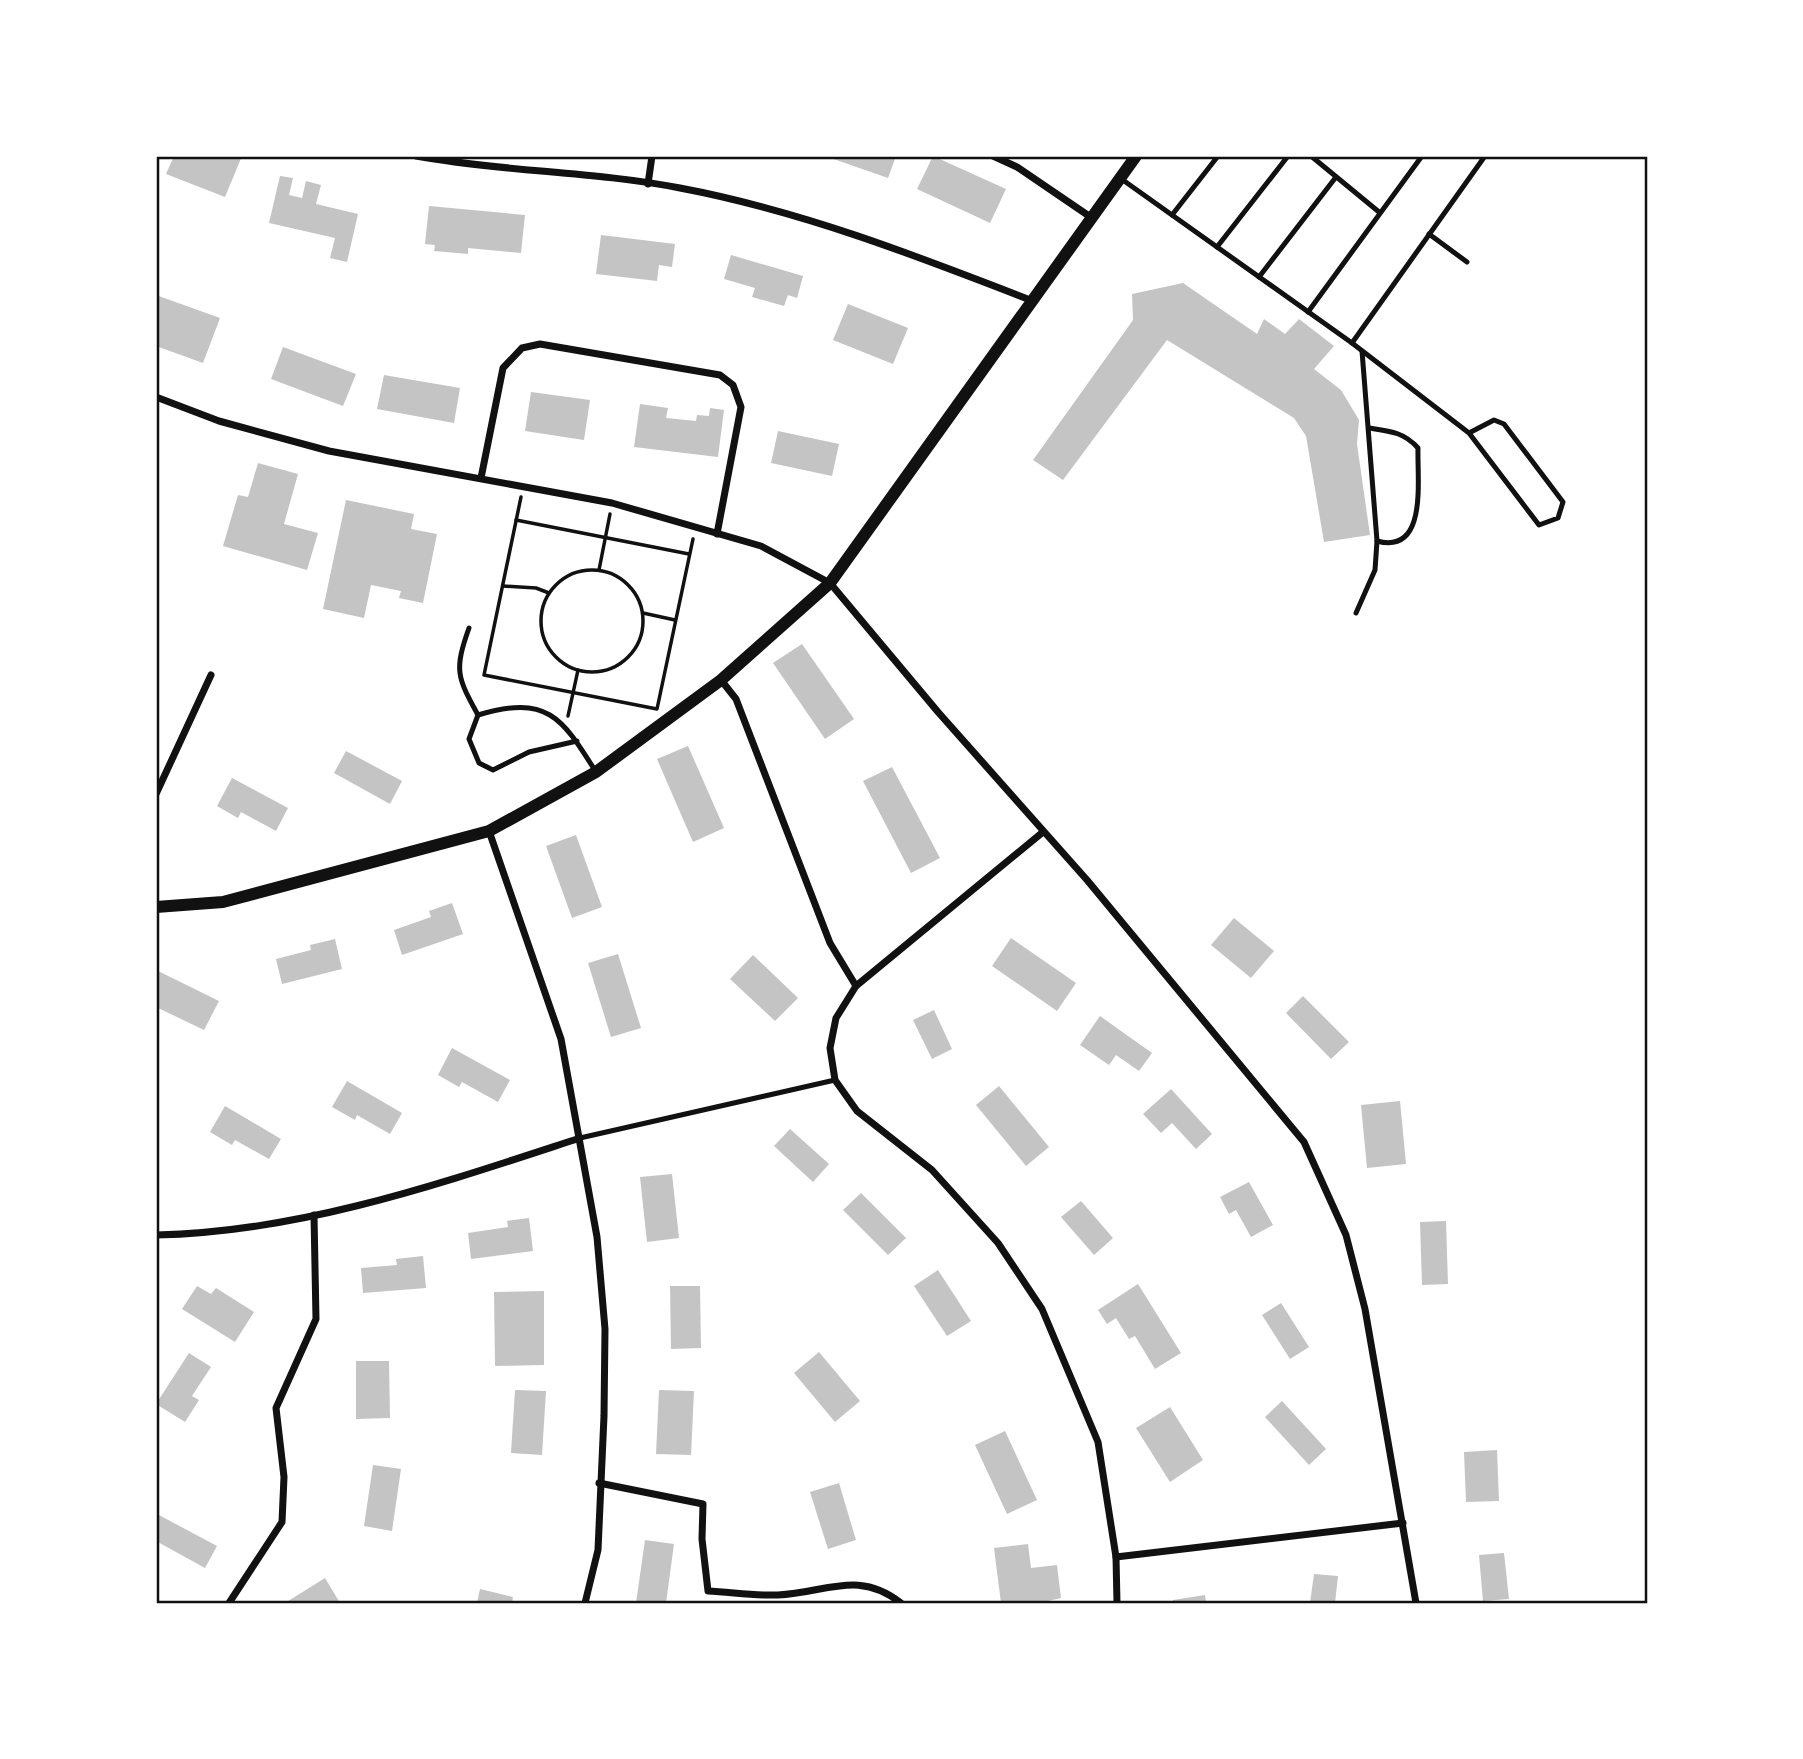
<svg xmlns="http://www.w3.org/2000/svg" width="1803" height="1759" viewBox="0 0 1803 1759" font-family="Lora,serif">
<rect width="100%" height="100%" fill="#fff"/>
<g fill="#c4c4c4">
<polygon points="174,156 242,156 225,197 166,174"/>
<polygon points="825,156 896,156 888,178"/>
<polygon points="933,156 1006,189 990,223 917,189"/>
<polygon points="280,176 293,178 289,195 302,198 306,181 321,185 316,204 358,214 347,262 330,258 335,238 269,223"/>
<polygon points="429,206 525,215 521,253 468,248 468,254 434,251 435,245 425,244"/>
<polygon points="601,235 675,244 672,267 659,265 657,281 596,274"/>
<polygon points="731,255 803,276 797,298 788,295 784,306 752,297 755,288 724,279"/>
<polygon points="1183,283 1257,334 1264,319 1285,334 1299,319 1334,346 1314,369 1341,390 1359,420 1357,444 1370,535 1324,542 1306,436 1294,418 1167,340 1063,480 1033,460 1133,320 1132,294"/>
<polygon points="156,295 220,318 203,363 156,346"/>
<polygon points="848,304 908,328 893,364 833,340"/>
<polygon points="283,347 356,374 343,406 271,379"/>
<polygon points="384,375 460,388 454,423 377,409"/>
<polygon points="531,392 590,400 584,440 525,431"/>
<polygon points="640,404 668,408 666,418 696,421 697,415 709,416 710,408 724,410 718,457 634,447"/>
<polygon points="778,431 839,444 832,476 771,463"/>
<polygon points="258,463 298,474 284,524 318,533 307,570 223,546 238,495 248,497"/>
<polygon points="346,500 414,514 411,529 437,534 423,603 399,598 401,591 371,585 364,618 323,609"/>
<polygon points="802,644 854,719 825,739 773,663"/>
<polygon points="688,746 724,828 693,842 657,759"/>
<polygon points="346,751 402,781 390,804 334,773"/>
<polygon points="892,767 940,858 911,873 863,781"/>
<polygon points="232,778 288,808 276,831 241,812 238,818 217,806"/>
<polygon points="576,835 602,907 572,918 546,846"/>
<polygon points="452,903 463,934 402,955 394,930 431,917 429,911"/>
<polygon points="1234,918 1274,951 1251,978 1211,945"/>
<polygon points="1011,938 1076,983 1057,1011 992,966"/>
<polygon points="335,939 342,969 282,984 276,959 311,950 310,945"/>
<polygon points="618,954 641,1028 611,1037 588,963"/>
<polygon points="753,955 798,998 775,1021 730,979"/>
<polygon points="156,970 219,1001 204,1030 156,1007"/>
<polygon points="1303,996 1349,1042 1331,1059 1286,1013"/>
<polygon points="934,1010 952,1049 932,1059 913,1020"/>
<polygon points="1100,1016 1152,1053 1139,1071 1116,1055 1109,1065 1080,1045"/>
<polygon points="452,1048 510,1080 498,1102 462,1082 459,1087 438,1075"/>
<polygon points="347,1081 402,1113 390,1134 357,1115 355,1120 332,1107"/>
<polygon points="999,1086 1049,1147 1026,1166 976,1105"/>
<polygon points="1171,1089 1212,1134 1196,1149 1172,1123 1161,1133 1143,1114"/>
<polygon points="1400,1101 1406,1164 1367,1168 1361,1105"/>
<polygon points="225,1106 281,1139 269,1159 235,1140 232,1145 210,1132"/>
<polygon points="790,1129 829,1164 813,1182 774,1146"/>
<polygon points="672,1174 679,1238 647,1242 640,1177"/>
<polygon points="1249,1182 1273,1225 1251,1237 1236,1210 1229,1214 1220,1197"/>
<polygon points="861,1193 906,1238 888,1255 843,1210"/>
<polygon points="1081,1201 1113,1238 1094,1255 1061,1217"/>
<polygon points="529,1218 533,1251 471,1259 468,1233 508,1227 507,1221"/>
<polygon points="1446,1221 1448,1284 1422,1285 1420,1222"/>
<polygon points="423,1256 426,1288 363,1293 361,1268 397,1265 396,1259"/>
<polygon points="938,1270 971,1321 947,1336 914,1286"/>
<polygon points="1138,1284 1181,1353 1155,1369 1135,1336 1129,1339 1116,1318 1107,1324 1098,1310"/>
<polygon points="197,1286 211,1294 216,1288 254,1312 235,1342 182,1309"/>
<polygon points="670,1286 700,1286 701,1348 671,1349"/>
<polygon points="544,1291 544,1365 495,1366 494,1292"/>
<polygon points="1281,1303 1309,1347 1290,1359 1262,1315"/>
<polygon points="819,1352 860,1401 835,1422 794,1373"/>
<polygon points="189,1353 211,1367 192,1396 199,1400 185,1422 156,1404"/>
<polygon points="356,1361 389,1361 390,1418 356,1419"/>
<polygon points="515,1390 546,1391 542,1455 511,1453"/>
<polygon points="659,1390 694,1391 691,1455 656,1454"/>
<polygon points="1282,1401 1326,1449 1309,1465 1265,1417"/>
<polygon points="1170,1407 1203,1460 1170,1482 1136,1428"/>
<polygon points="1005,1431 1037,1500 1007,1514 975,1445"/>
<polygon points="1497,1450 1499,1501 1466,1502 1464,1452"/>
<polygon points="373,1465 401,1469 392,1531 364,1526"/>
<polygon points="839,1483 856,1540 828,1549 810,1492"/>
<polygon points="157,1514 217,1546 205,1568 156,1541"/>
<polygon points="645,1540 674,1544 666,1603 636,1603"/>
<polygon points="1028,1544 1031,1568 1057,1565 1061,1598 1039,1603 1001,1603 994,1548"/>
<polygon points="1504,1553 1509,1599 1483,1601 1479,1555"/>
<polygon points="1314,1574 1338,1576 1335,1603 1310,1603"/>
<polygon points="325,1578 340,1603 285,1603"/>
<polygon points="480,1589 513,1597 512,1603 477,1603"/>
<polygon points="1205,1595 1206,1603 1173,1603 1173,1600"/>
</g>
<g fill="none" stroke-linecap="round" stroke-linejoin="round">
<g stroke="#111" stroke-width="3.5">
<polyline points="521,497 484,675 657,709 693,539"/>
<polyline points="516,520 689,554"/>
<circle cx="592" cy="621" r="51"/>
<polyline points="599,570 610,514"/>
<polyline points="503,586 536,588 549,593"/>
<polyline points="643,613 675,620"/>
<polyline points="568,716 578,670"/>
</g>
<g stroke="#111" stroke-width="5">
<polyline points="1311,156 1379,212"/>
<polyline points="1120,178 1352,343 1469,433 1539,525 1558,518 1563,502 1504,424 1494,420 1469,433"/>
<polyline points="1172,215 1218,156"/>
<polyline points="1429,234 1467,262"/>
<polyline points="1217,247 1288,156"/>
<polyline points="1259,277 1336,177"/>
<polyline points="1308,312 1422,156"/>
<polyline points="1352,343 1485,156"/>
<path d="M1369,428C1389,431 1404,432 1418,448C1417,480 1428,555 1377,541"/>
<polyline points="1356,613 1375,570 1377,541 1362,351"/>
<path d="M469,628C454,670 457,677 478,715"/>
<path d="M577,741L529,752L493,770L479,763L469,739L478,715C548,694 562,718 596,772"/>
<polyline points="580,1138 835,1080"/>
</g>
<g stroke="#111" stroke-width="7">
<path d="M416,156C503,172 593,171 680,188C802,211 917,256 1033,301"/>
<polyline points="993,156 1017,167 1092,218"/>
<polyline points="648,184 652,156"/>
<polyline points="156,397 219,421 329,451 612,503 761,546 830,583 938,712 1087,880 1304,1142 1346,1235 1365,1309 1416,1603"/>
<polyline points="481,478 503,368 522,348 540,344 720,375 733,385 741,407 717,534"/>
<polyline points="721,680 736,699 830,943 856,986"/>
<polyline points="156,794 211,675"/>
<polyline points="489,831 561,1039 597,1237 605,1329 604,1416 598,1550 585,1603"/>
<polyline points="1043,832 856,986 836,1018 830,1048 835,1080 857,1111 932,1170 998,1243 1042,1309 1098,1442 1116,1557 1117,1603"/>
<path d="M156,1235C302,1232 442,1183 580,1138"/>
<path d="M599,1483L703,1504L702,1539L708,1591C731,1592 755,1596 778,1595C826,1593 858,1569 901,1603"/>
<polyline points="1116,1557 1403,1523"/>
<polyline points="229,1603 282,1522 284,1477 276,1408 316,1319 314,1215"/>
</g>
<polyline stroke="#111" stroke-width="12" points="156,907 223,902 489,831 596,772 721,680 830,583 1136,156"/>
</g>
<rect width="1803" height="1759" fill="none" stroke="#ffffff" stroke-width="315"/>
<rect x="158" y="158" width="1488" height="1444" fill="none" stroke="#111" stroke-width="2.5"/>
</svg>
